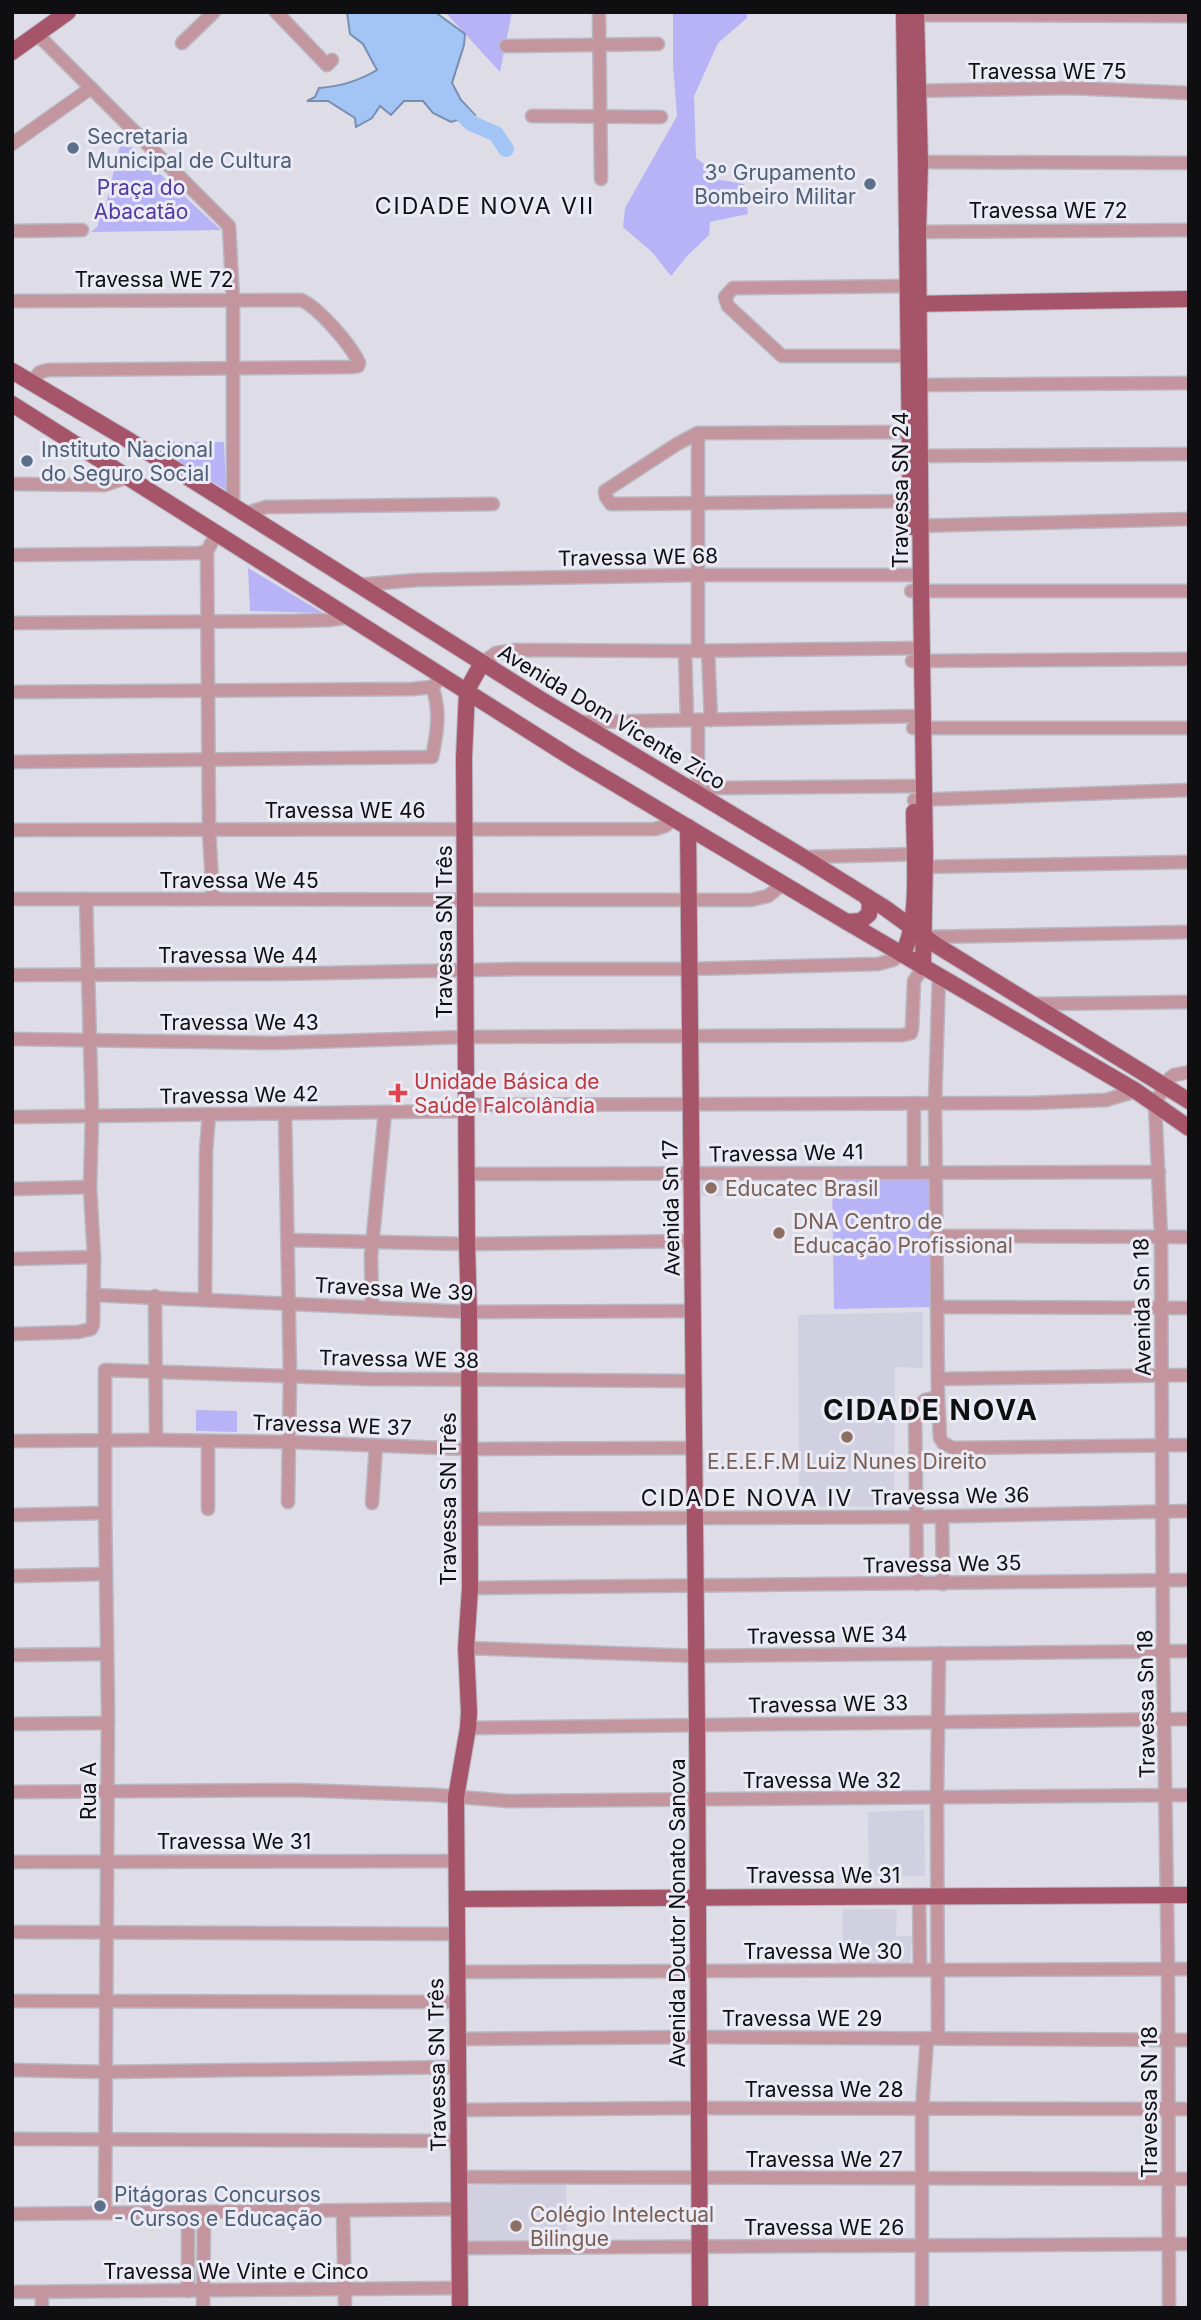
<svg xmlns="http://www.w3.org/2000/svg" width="1201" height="2320" viewBox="0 0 1201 2320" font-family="Inter,sans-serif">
<rect width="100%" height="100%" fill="#dedde7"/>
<g fill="#d1d0e1">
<polygon points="701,1180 722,1181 722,1196 701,1196"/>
<polygon points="923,1312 923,1368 895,1367 894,1507 799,1506 798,1315"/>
<polygon points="924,1810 925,1876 869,1876 868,1812"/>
<polygon points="843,1909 897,1909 896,1936 912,1936 910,1964 842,1965"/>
<polygon points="566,2184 567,2243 465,2242 467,2185"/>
</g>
<g fill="#b8b2f6">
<polygon points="445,12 512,12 500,72"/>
<polygon points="673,12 747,12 747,18 718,43 694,96 696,158 708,167 714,179 744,184 748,214 710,222 709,235 687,256 671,276 652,252 623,227 625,208 677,116 673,65"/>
<path d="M122,139L221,230L91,232L98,226C99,211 105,211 107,200C112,179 116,159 122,139Z"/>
<polygon points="161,442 224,442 226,490 156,448"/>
<polygon points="248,568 323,613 250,611"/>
<polygon points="929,1175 931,1307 834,1309 832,1176"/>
<polygon points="196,1410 237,1411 237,1432 196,1431"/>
</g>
<path fill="#a3c5f5" stroke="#778eb1" stroke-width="2" d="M347,12H435L465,34L464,45L452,83L461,100L475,115L451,122L433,113L423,101H404L391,115L380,106L372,118L356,127L355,118L328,101H307L315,97L319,88C342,86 358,81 377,70L363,44L350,34Z"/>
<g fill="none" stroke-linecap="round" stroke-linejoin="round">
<polyline stroke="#a3c5f5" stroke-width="16" points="450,102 471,123 496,134 506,149"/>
<g stroke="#b9b8c1" stroke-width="15">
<g id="minor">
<polyline points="276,12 327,65 332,60"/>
<polyline points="599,12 601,179"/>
<polyline points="911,20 916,15 1189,16"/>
<polyline points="37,34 229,226 233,300 233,508"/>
<polyline points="182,43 214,12"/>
<polyline points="506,46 658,44"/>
<polyline points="909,91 1071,88 1189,93"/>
<polyline points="532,116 661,117"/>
<polyline points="12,144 91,88"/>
<polyline points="913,162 1189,163"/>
<polyline points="12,231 82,230"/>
<polyline points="910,232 1189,230"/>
<polyline points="907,286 733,288 725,297 728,306 782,356 907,356"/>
<path d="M12,301L301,300C318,307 351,345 359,363L358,366L351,367L48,370L40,372L31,383"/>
<polyline points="920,385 1189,383"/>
<polyline points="913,456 1189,454"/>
<polyline points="12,484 105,485 128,477"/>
<polyline points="917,501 611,504 606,497 605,491 677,444 698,433 917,432"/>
<polyline points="244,514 266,507 493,504"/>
<polyline points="914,526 1189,519"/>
<polyline points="207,551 209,830 213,899"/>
<polyline points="12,555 199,553 207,551 217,533"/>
<polyline points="356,585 417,580 697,575 921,575"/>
<polyline points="911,591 1189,591"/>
<polyline points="12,623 293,621 330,620 350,617"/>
<polyline points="685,651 687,720"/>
<polyline points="698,651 698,433"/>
<polyline points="708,651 711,720"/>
<polyline points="912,661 1189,659"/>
<polyline points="482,663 496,653 516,650 685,651 922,648"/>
<polyline points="12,692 412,689 432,687 437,682"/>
<polyline points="698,720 698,794"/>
<polyline points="580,722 924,716"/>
<polyline points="913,728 1189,728"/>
<path d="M12,762L432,757C437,734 441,710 432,687"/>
<polyline points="704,797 711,789 716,788 924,786"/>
<polyline points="914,800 1189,790"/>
<polyline points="12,830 655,829 665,826 674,819"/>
<polyline points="803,857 922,854"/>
<polyline points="916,867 1189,862"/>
<polyline points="12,899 751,900 768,896 783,884"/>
<polyline points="924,937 1189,932"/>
<polyline points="12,975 274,974 519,969 689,969 878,964 893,960 902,954"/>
<polyline points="939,975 935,1103 938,1397 940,1438 943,1443 953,1448 1189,1445"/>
<polyline points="1035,1004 1189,1002"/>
<polyline points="12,1039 275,1043 465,1037 903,1035 911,1033 912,1029 914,981 923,967"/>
<polyline points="468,1105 1031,1103 1106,1100 1136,1091"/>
<polyline points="285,1113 290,1375 288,1502"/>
<polyline points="12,1117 467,1111"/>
<polyline points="914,1171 914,1103"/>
<path d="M468,1174C698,1174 928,1171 1159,1172"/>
<polyline points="12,1189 90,1187"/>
<polyline points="937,1236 1189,1237"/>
<polyline points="288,1240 467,1244 692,1241"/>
<polyline points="12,1259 94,1257"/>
<polyline points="93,1295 469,1312 693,1311"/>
<polyline points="155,1296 156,1440"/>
<polyline points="205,1299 206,1151 209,1114"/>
<polyline points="372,1307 371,1256 385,1112"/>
<polyline points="937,1307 1189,1308"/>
<polyline points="12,1334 78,1332 91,1329 93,1325 94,1257 90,1187 92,1116 86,899"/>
<polyline points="938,1379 1189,1375"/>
<polyline points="12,1441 156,1440 289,1442 468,1449 693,1448"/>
<polyline points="208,1441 208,1509"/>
<polyline points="372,1503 376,1446"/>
<polyline points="12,1515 105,1513"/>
<polyline points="942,1516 943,1584"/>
<polyline points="469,1519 916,1517 1189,1511"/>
<polyline points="12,1576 106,1574"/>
<polyline points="917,1584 915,1410 925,1400 938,1397"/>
<polyline points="470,1588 1189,1580"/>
<polyline points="466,1648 695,1656 1189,1651"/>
<polyline points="12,1655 107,1654"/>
<polyline points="12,1724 108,1723"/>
<polyline points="468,1728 1189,1719"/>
<polyline points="12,1792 296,1790 436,1795 508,1801 1189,1795"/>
<polyline points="12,1862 456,1861"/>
<polyline points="919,1895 920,1970"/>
<polyline points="12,1932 456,1934"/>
<polyline points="457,1972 1189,1969"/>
<polyline points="12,2001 457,2002"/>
<polyline points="938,2038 937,1798 939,1653"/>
<polyline points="456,2039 699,2037 1189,2040"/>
<polyline points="12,2070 106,2072 458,2067"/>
<polyline points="458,2110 699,2108 1189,2109"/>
<polyline points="12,2139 458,2141"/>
<polyline points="459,2177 1189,2179"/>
<polyline points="343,2212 345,2308"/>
<polyline points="105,2213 108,1709 105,1506 105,1370 370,1379 693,1381"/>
<polyline points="188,2213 188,2291"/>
<polyline points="12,2214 459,2209"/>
<polyline points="459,2248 1189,2244"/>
<polyline points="12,2292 460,2288"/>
<polyline points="42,2308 42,2292"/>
<polyline points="203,2308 204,2213"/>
<polyline points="922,2308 922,2109 927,2038"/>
<polyline points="1169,2308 1168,1969 1163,1651 1161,1238 1155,1103 1169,1079 1174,1075 1189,1072"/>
</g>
</g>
<g stroke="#b9b8c1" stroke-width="18">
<g id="major">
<polyline points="904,12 911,527"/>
<polyline points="916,12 920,163 918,232 921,591 925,854 923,967"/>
<polyline points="12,52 68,12"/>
<polyline points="911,304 1189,299"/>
<polyline points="12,371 130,441 540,699 803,857 885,908 936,945 1189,1101"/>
<polyline points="12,404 575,760 847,922 1136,1091 1189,1128"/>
<polyline points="688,827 697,1725 700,2308"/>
<polyline points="847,922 861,921 869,914 870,904 867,897"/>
<path d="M902,954C921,924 914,848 914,812"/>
<polyline points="457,1899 1189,1895"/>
<polyline points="460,2308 456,1797 468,1728 469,1712 466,1648 470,1588 469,1312 467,1244 464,758 467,690 482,663"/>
</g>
</g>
<use href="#minor" stroke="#c3959f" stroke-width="12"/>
<use href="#major" stroke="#a5546a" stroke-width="16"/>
</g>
<g fill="#5c6f8a" stroke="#ebebf5" stroke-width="2.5">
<circle cx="73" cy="148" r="7"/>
<circle cx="870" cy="184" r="7"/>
<circle cx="27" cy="461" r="7"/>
<circle cx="100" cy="2206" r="7"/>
</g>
<path fill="#e0444e" stroke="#ebebf5" stroke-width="2.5" d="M394.5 1082.5h7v7h7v7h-7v7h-7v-7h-7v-7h7z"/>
<g fill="#8d6e63" stroke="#ebebf5" stroke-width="2.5">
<circle cx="711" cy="1188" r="7"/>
<circle cx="779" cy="1233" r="7"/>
<circle cx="847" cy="1437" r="7"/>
<circle cx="516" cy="2226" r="7"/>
</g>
<g text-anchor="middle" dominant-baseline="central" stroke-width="6" stroke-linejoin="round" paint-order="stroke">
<g font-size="21" fill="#0f0f12" stroke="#ebebf5">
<text x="1047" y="71">Travessa WE 75</text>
<text x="1048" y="210">Travessa WE 72</text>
<text x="154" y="279">Travessa WE 72</text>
<text transform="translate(900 490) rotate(-90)">Travessa SN 24</text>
<text transform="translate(638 557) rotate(-1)">Travessa WE 68</text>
<text transform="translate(612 717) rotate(31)">Avenida Dom Vicente Zico</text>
<text x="345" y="810">Travessa WE 46</text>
<text x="239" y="880">Travessa We 45</text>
<text transform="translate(444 932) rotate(-90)">Travessa SN Três</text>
<text x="238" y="955">Travessa We 44</text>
<text x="239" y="1022">Travessa We 43</text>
<text transform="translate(239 1095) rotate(-1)">Travessa We 42</text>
<text transform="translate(786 1153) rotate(-1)">Travessa We 41</text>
<text transform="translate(671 1208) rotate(-91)">Avenida Sn 17</text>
<text transform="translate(394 1289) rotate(3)">Travessa We 39</text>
<text transform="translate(1142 1307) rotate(-91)">Avenida Sn 18</text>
<text transform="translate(399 1359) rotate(1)">Travessa WE 38</text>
<text transform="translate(332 1425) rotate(2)">Travessa WE 37</text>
<text transform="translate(950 1496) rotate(-1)">Travessa We 36</text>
<text transform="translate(448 1499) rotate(-90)">Travessa SN Três</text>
<text transform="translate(942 1564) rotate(-1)">Travessa We 35</text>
<text transform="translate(827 1635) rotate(-1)">Travessa WE 34</text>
<text transform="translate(828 1704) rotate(-1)">Travessa WE 33</text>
<text transform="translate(1146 1704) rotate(-91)">Travessa Sn 18</text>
<text x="822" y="1780">Travessa We 32</text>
<text transform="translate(88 1791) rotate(-90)">Rua A</text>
<text x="234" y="1841">Travessa We 31</text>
<text x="823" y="1875">Travessa We 31</text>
<text transform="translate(677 1913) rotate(-90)">Avenida Doutor Nonato Sanova</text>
<text x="823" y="1951">Travessa We 30</text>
<text x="802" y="2018">Travessa WE 29</text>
<text transform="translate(437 2065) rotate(-91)">Travessa SN Três</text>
<text x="824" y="2089">Travessa We 28</text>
<text transform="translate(1149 2102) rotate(-90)">Travessa SN 18</text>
<text x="824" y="2159">Travessa We 27</text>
<text x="824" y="2227">Travessa WE 26</text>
<text x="236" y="2271">Travessa We Vinte e Cinco</text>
</g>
<g font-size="21" fill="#4e5e75" stroke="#ebebf5" text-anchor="start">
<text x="87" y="136">Secretaria<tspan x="87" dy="24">Municipal de Cultura</tspan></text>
<text x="856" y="172" text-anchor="end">3º Grupamento<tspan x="856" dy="24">Bombeiro Militar</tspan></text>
<text x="41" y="449">Instituto Nacional<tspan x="41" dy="24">do Seguro Social</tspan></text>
<text x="114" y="2194">Pitágoras Concursos<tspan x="114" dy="24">- Cursos e Educação</tspan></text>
</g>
<g font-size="21" fill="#513aa1" stroke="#ebebf5">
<text x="141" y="187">Praça do<tspan x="141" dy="24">Abacatão</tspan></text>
</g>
<g font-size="21" fill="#be3a42" stroke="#ebebf5" text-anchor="start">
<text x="414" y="1081">Unidade Básica de<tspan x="414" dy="24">Saúde Falcolândia</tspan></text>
</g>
<g font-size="21" fill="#785e54" stroke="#ebebf5" text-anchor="start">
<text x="725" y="1188">Educatec Brasil</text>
<text x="793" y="1221">DNA Centro de<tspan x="793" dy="24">Educação Profissional</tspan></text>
<text x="847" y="1461" text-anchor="middle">E.E.E.F.M Luiz Nunes Direito</text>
<text x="530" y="2214">Colégio Intelectual<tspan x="530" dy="24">Bilingue</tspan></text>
</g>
<g font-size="23" letter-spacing="2" fill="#0f0f12" stroke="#ebebf5">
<text x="485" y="206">CIDADE NOVA VII</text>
<text x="747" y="1498">CIDADE NOVA IV</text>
</g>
<g font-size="28" font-weight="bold" letter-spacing="2" fill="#0f0f12" stroke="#ebebf5">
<text x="931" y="1410">CIDADE NOVA</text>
</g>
</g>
<rect width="1201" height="2320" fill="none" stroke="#0f0f12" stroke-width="28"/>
</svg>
